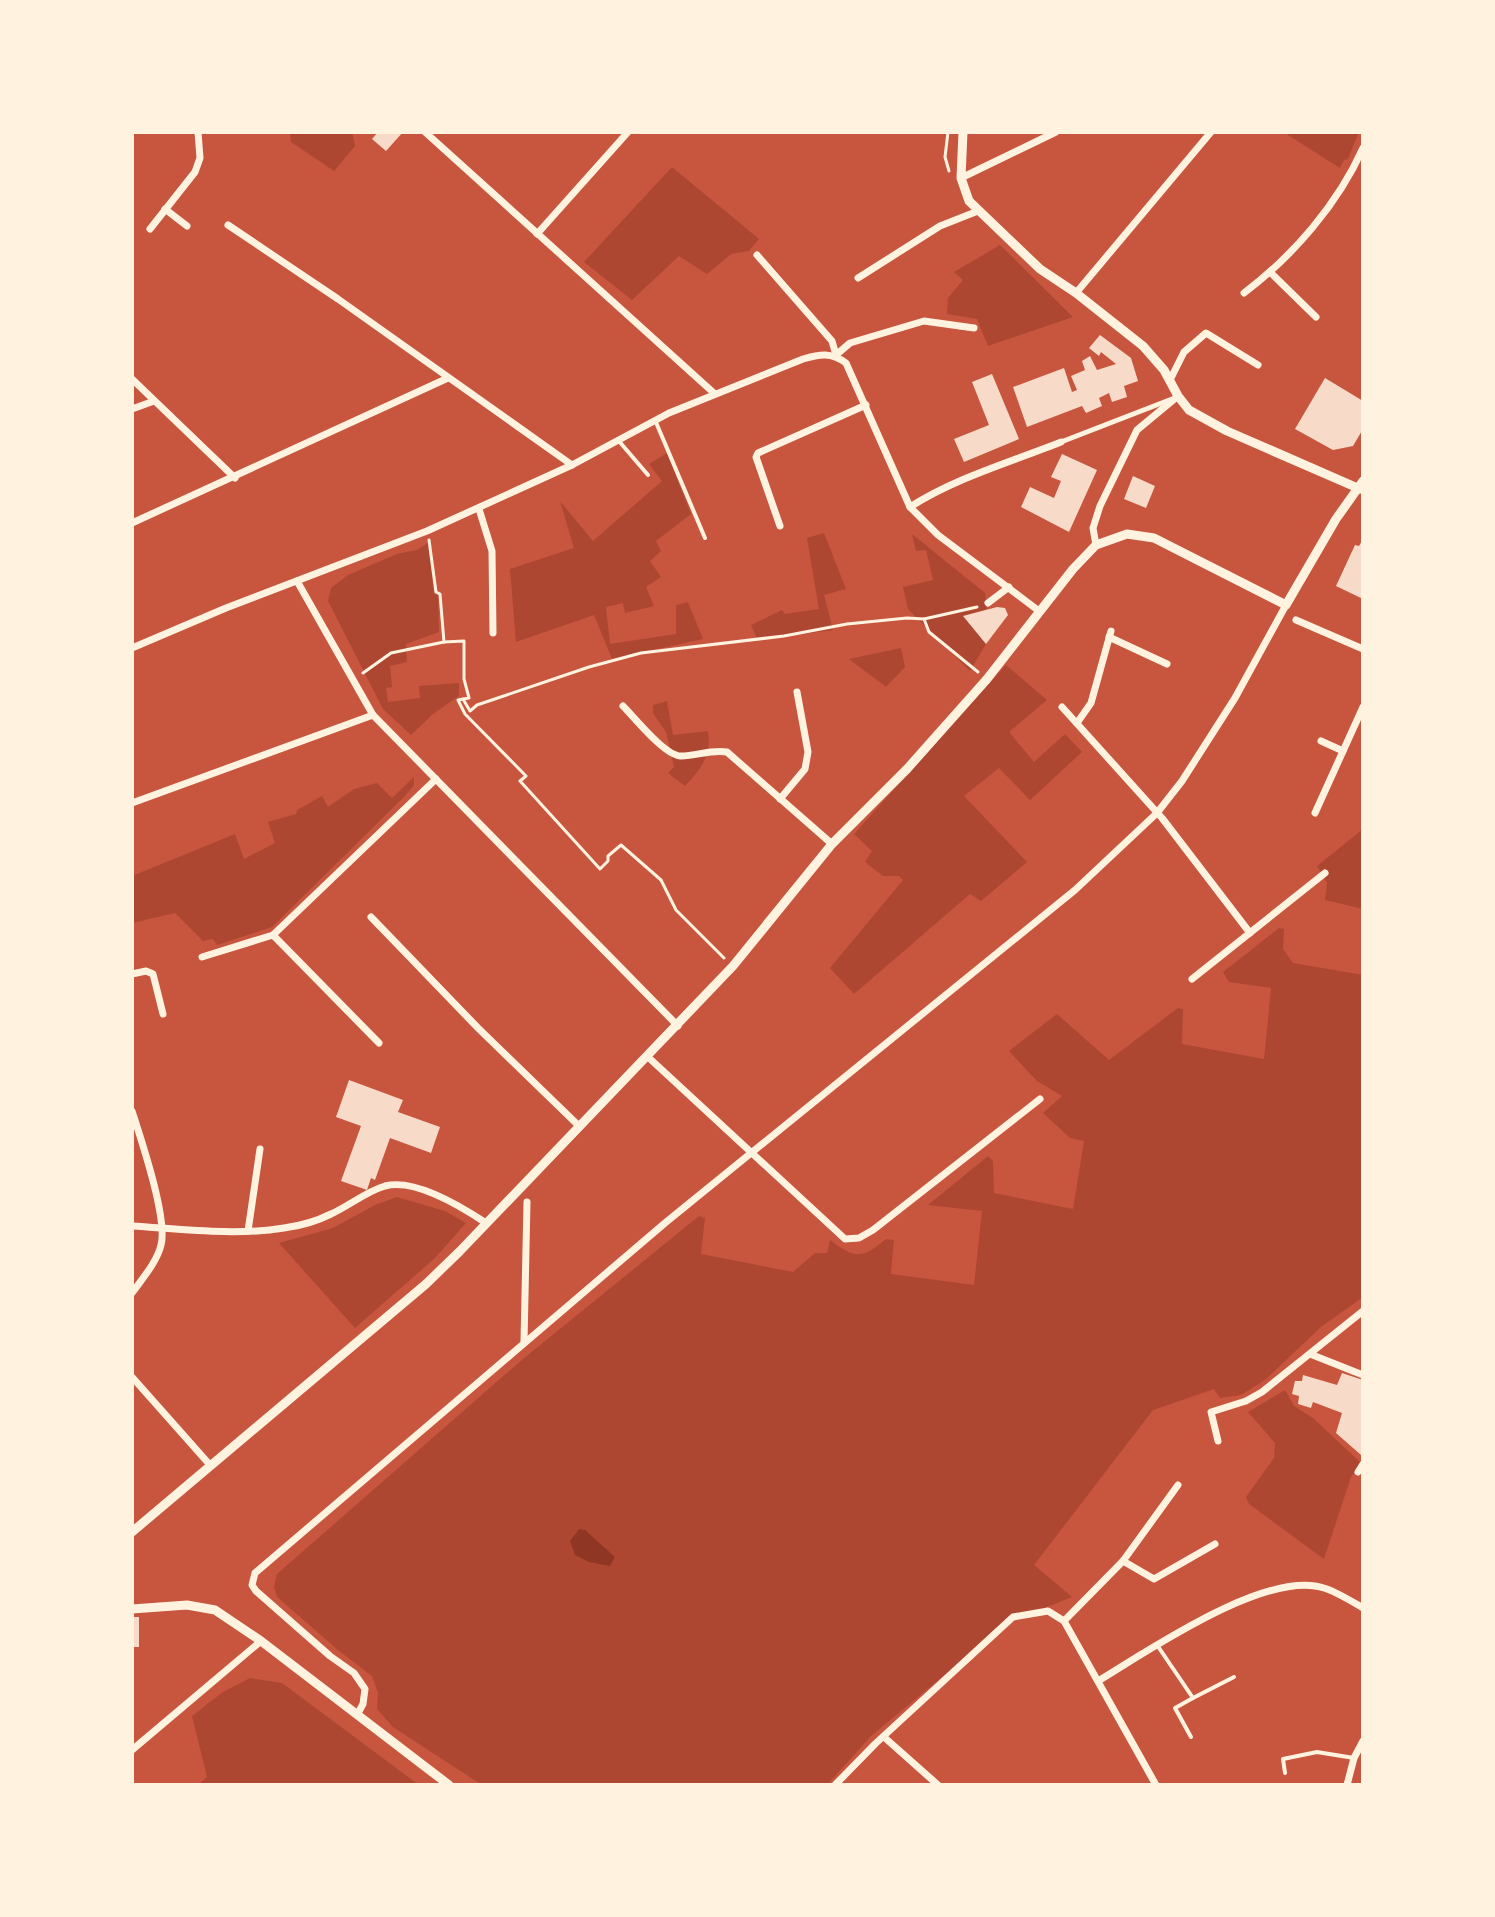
<svg xmlns="http://www.w3.org/2000/svg" width="1495" height="1917" viewBox="0 0 1495 1917" font-family="Raleway,sans-serif">
<rect width="100%" height="100%" fill="#c8553d"/>
<g fill="#ae4732">
<polygon points="290,132 352,132 355,146 334,171 291,142"/>
<polygon points="1288,132 1359,132 1348,159 1344,160 1340,168 1288,135"/>
<polygon points="672,167 759,239 749,251 731,254 707,274 679,256 632,300 584,262"/>
<polygon points="1000,245 1073,317 988,346 977,319 947,314 948,298 963,280 954,272"/>
<polygon points="667,453 691,514 656,541 661,551 650,561 661,577 646,587 654,606 625,613 623,603 606,607 610,644 676,634 676,605 688,602 703,639 612,659 594,615 516,642 510,569 574,548 560,501 593,541 662,481 649,464"/>
<polygon points="824,533 846,589 824,595 833,630 758,640 751,625 782,610 785,614 819,609 807,538"/>
<polygon points="912,534 985,593 987,609 964,616 986,644 970,671 908,609 903,587 933,580 926,550 916,551"/>
<polygon points="428,543 434,594 438,595 439,632 406,644 407,662 390,666 392,687 386,688 388,702 420,698 419,686 459,683 459,696 433,714 411,735 383,709 328,601 331,588 348,575 397,554 417,550"/>
<polygon points="901,648 905,667 886,687 849,659"/>
<polygon points="1006,665 1047,700 1009,732 1034,762 1065,734 1082,752 1030,800 999,768 964,796 1027,862 981,901 970,894 854,994 830,968 903,880 899,876 883,876 865,862 872,851 854,834"/>
<path d="M667,701L673,735L708,731C712,755 701,769 685,786L668,773L674,767L666,732L653,713V705Z"/>
<polygon points="414,777 414,785 404,797 272,927 217,945 213,939 203,941 175,913 132,923 132,876 235,834 244,859 275,843 268,822 296,814 297,810 322,796 328,807 354,789 377,783 392,798"/>
<polygon points="1363,829 1363,909 1325,900 1327,883 1317,866"/>
<path d="M1279,928L1284,929L1283,949L1293,963L1363,975V1297L1321,1327L1265,1380L1241,1395L1220,1398L1214,1389L1153,1410L1034,1565L1072,1597L1037,1611L1013,1618L871,1736L827,1785H482L393,1727L377,1709L378,1693L372,1676L338,1650L277,1597L274,1587L277,1574L523,1359L699,1216L705,1218L701,1254L793,1272L815,1253H827L830,1240C855,1259 862,1259 886,1239L894,1240L891,1274L974,1285L982,1211L928,1205L988,1156L993,1161L994,1193L1073,1209L1084,1141L1070,1138L1043,1113L1062,1096L1037,1081L1009,1051L1057,1014L1109,1060L1178,1008L1183,1009L1182,1044L1264,1059L1271,988L1229,982L1223,972Z"/>
<polygon points="397,1197 445,1211 466,1223 435,1258 355,1328 279,1243 333,1228 375,1205"/>
<polygon points="1285,1390 1294,1406 1313,1418 1361,1463 1351,1477 1324,1559 1249,1504 1246,1497 1274,1458 1275,1443 1248,1412"/>
<polygon points="250,1678 282,1683 419,1785 198,1785 207,1777 192,1716 223,1692"/>
</g>
<polygon fill="#8f3625" points="579,1529 585,1530 615,1557 610,1566 589,1562 575,1555 570,1541"/>
<g fill="#f7dbc8">
<polygon points="378,132 403,132 386,151 372,139"/>
<polygon points="1100,335 1131,358 1138,381 1124,386 1127,397 1112,402 1109,393 1099,398 1102,406 1086,413 1082,406 1027,427 1013,387 1064,368 1072,392 1077,390 1071,376 1085,370 1082,361 1090,356 1097,370 1116,364 1101,352 1099,356 1089,348"/>
<polygon points="992,374 1019,439 964,462 954,439 989,425 972,382"/>
<polygon points="1325,378 1363,401 1363,429 1353,446 1333,450 1295,429"/>
<polygon points="1062,454 1097,470 1069,532 1021,507 1030,487 1054,498 1061,481 1051,477"/>
<polygon points="1133,476 1155,486 1146,508 1124,499"/>
<polygon points="1363,539 1363,599 1336,586 1355,545 1359,546"/>
<polygon points="997,607 1005,608 1008,615 986,644 963,616"/>
<polygon points="349,1080 403,1100 398,1112 440,1127 431,1153 390,1138 375,1180 371,1178 367,1190 341,1181 361,1126 336,1117"/>
<polygon points="1342,1373 1363,1380 1361,1455 1336,1433 1342,1413 1313,1402 1311,1408 1298,1404 1299,1396 1292,1394 1295,1381 1302,1381 1303,1375 1337,1385"/>
<rect x="132" y="1617" width="7" height="30"/>
</g>
<g fill="none" stroke-linecap="round" stroke-linejoin="round">
<g stroke="#fff3e0" stroke-width="3">
<polyline points="948,132 945,157 949,171"/>
<polyline points="429,540 436,592 440,594 444,642"/>
<polyline points="924,619 929,632 978,672"/>
<polyline points="363,673 391,653 444,642 464,641 464,679 469,698 458,700 465,714 526,776 520,781 600,869 608,861 608,856 621,845 661,880 676,910 724,958"/>
<polyline points="463,699 470,711 477,705 589,667 641,653 784,636 847,624 907,618 924,619 977,607"/>
</g>
<g stroke="#fff3e0" stroke-width="4">
<polyline points="655,420 705,538"/>
<polyline points="618,440 648,475"/>
<polyline points="1157,1645 1193,1698 1234,1677"/>
<polyline points="1191,1737 1175,1708 1193,1698"/>
<polyline points="1285,1773 1283,1759 1317,1752 1354,1758"/>
</g>
<polyline stroke="#fff3e0" stroke-width="5" points="1061,442 1172,399"/>
<g stroke="#fff3e0" stroke-width="7">
<polyline points="425,132 715,394"/>
<polyline points="961,178 1056,132"/>
<polyline points="165,209 187,226"/>
<polyline points="228,225 338,299 572,465"/>
<polyline points="150,229 195,172 200,158 198,132"/>
<polyline points="537,234 628,132"/>
<polyline points="757,255 832,341 836,355 850,343 924,321 974,328"/>
<polyline points="1271,273 1316,317"/>
<polyline points="858,278 940,226 978,211"/>
<polyline points="1076,293 1211,132"/>
<path d="M1244,293C1293,256 1338,204 1363,148"/>
<polyline points="132,379 235,478"/>
<polyline points="1170,380 1184,352 1206,333 1258,365"/>
<polyline points="132,409 154,401"/>
<path d="M910,507C955,478 1011,462 1061,442"/>
<polyline points="479,509 492,551 493,633"/>
<polyline points="132,523 448,378"/>
<polyline points="780,526 756,457 758,453 866,405"/>
<polyline points="1096,545 1093,528 1100,506 1137,430 1178,396"/>
<polyline points="297,581 373,715 678,1026"/>
<polyline points="988,603 1009,587"/>
<polyline points="1296,620 1363,649"/>
<polyline points="1109,637 1167,664"/>
<path d="M132,648L226,608L427,531L572,465L669,413L803,359C820,354 831,352 846,363L910,507L938,535L1039,611"/>
<path d="M623,706C635,718 665,756 681,756C697,756 711,749 727,752L832,844"/>
<polyline points="1062,707 1162,818 1250,933"/>
<polyline points="1077,723 1091,703 1111,631"/>
<polyline points="1321,741 1343,751"/>
<polyline points="780,799 805,769 808,752 797,692"/>
<polyline points="132,803 373,715"/>
<polyline points="1315,813 1363,707"/>
<polyline points="371,917 478,1028 579,1126"/>
<polyline points="273,935 379,1043"/>
<polyline points="202,957 273,935 436,779"/>
<polyline points="132,974 146,971 153,974 163,1014"/>
<polyline points="1192,979 1325,873"/>
<polyline points="648,1057 845,1239 859,1238 873,1230 1040,1099"/>
<path d="M132,1111C141,1139 168,1219 161,1245C157,1262 142,1279 132,1293"/>
<path d="M132,1226C181,1229 235,1236 284,1228C300,1226 317,1221 331,1214C349,1206 365,1192 385,1186C415,1178 462,1207 486,1223"/>
<polyline points="248,1231 260,1149"/>
<polyline points="524,1342 527,1202"/>
<polyline points="1310,1354 1363,1375"/>
<polyline points="132,1377 210,1465"/>
<polyline points="1218,1441 1211,1412 1246,1401 1262,1392 1363,1311"/>
<polyline points="1358,1472 1363,1464"/>
<polyline points="1123,1561 1154,1579 1215,1544"/>
<polyline points="1064,1621 1123,1561 1178,1485"/>
<path d="M1098,1681C1148,1651 1267,1569 1324,1588C1337,1592 1351,1601 1363,1608"/>
<polyline points="357,1715 363,1704 365,1689 354,1673 330,1656 256,1591 252,1585 255,1573 665,1223 1075,890 1157,813 1182,781 1235,698 1286,605"/>
<polyline points="884,1737 938,1785"/>
<polyline points="132,1750 261,1641"/>
<polyline points="835,1785 875,1744 1013,1617 1048,1611 1064,1621 1156,1785"/>
<polyline points="1347,1785 1354,1758 1363,1741"/>
</g>
<g stroke="#fff3e0" stroke-width="9">
<polyline points="963,132 961,178 969,201 1040,269 1076,293 1143,346 1164,370 1178,396 1189,410 1227,431 1360,489"/>
<polyline points="132,1532 426,1284 460,1251 733,966 832,844 907,769 987,679 1073,569 1096,545 1127,534 1154,538 1286,605 1336,519 1363,481"/>
<polyline points="132,1609 187,1605 215,1610 261,1641 449,1785"/>
</g>
</g>
<rect width="1495" height="1917" fill="none" stroke="#fff3e0" stroke-width="268"/>
</svg>
